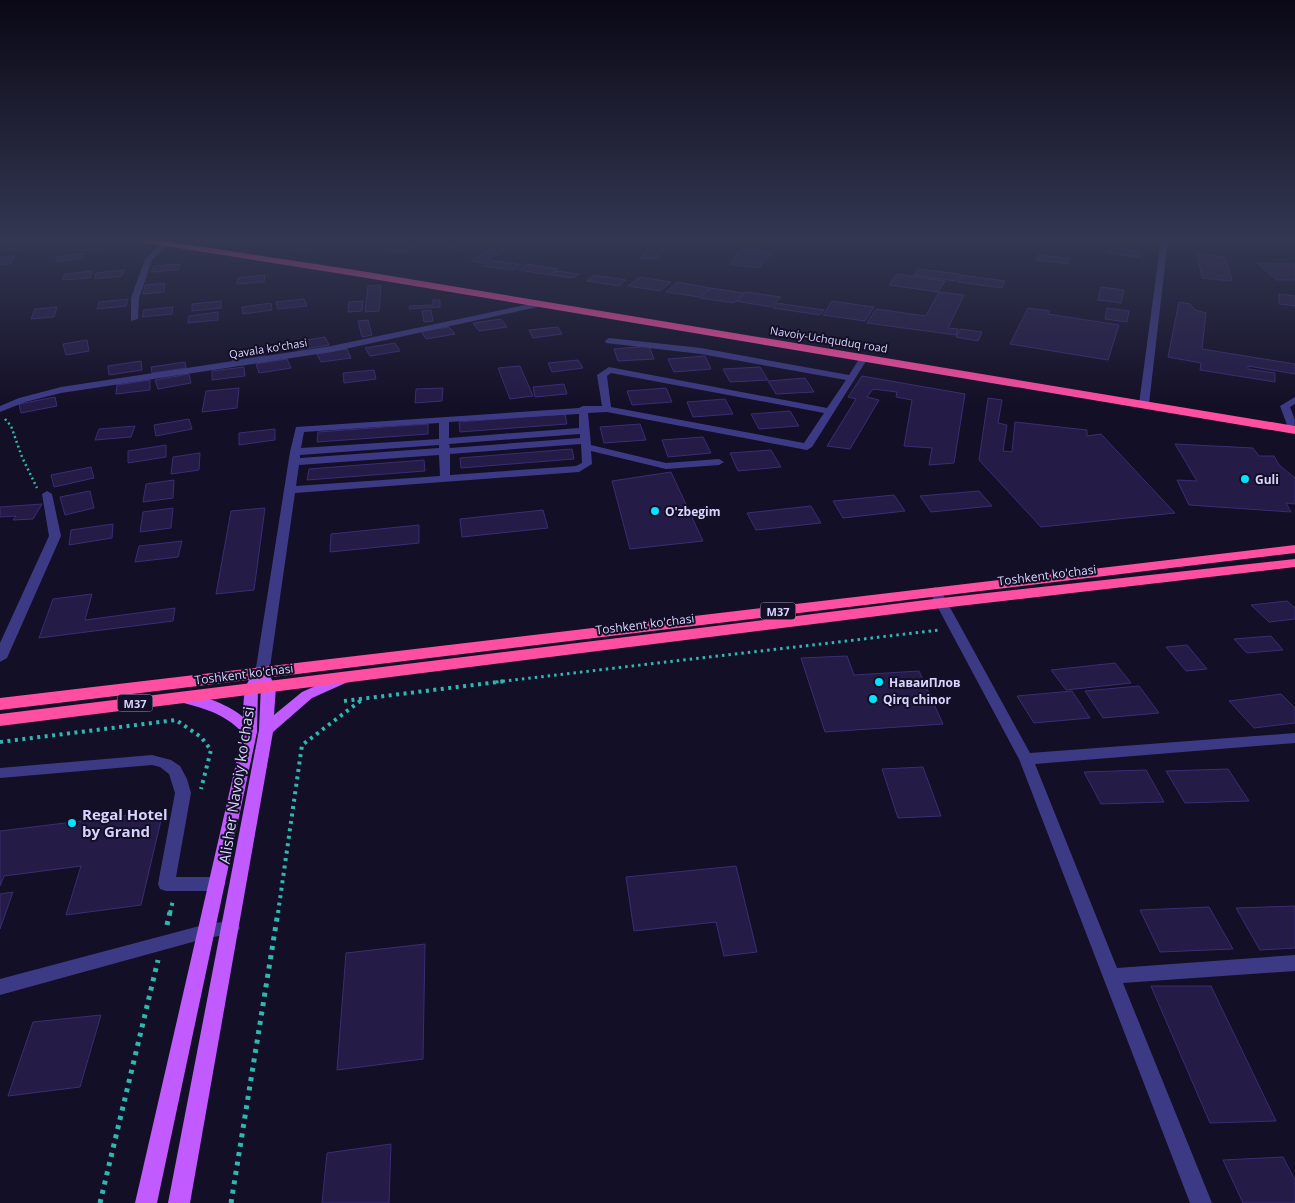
<svg xmlns="http://www.w3.org/2000/svg" width="1295" height="1203" viewBox="0 0 1295 1203" font-family="'Open Sans',sans-serif">
<rect width="100%" height="100%" fill="#130f26"/>
<g fill="#241b47" stroke="#3b2d73">
<polygon points="460,240 478,242 467,249 449,247"/>
<polygon points="277,241 318,245 309,250 268,246"/>
<polygon points="32,242 30,248 3,250 6,245"/>
<polygon points="398,243 416,246 403,253 386,250"/>
<polygon points="500,243 514,244 483,263 471,261"/>
<polygon points="87,244 111,244 103,250 79,250"/>
<polygon points="648,247 664,248 657,259 641,258"/>
<polygon points="1109,247 1140,251 1140,257 1108,253"/>
<polygon points="742,248 772,252 759,268 729,264"/>
<polygon points="83,253 84,258 57,262 56,257"/>
<polygon points="1197,254 1225,257 1232,281 1202,278"/>
<polygon points="1038,255 1069,258 1068,264 1036,260"/>
<polygon points="15,256 10,264 0,265 0,257"/>
<polygon points="491,260 521,265 513,270 483,266"/>
<polygon points="1257,263 1295,264 1295,280 1277,280"/>
<polygon points="180,264 178,270 151,272 154,266"/>
<polygon points="527,264 558,269 550,275 519,270"/>
<polygon points="918,269 960,274 956,281 914,275"/>
<polygon points="124,270 122,276 95,279 96,273"/>
<polygon points="92,271 90,278 62,280 65,274"/>
<polygon points="557,271 579,274 573,278 551,275"/>
<polygon points="897,274 945,281 938,292 889,285"/>
<polygon points="265,275 264,282 237,284 238,278"/>
<polygon points="594,275 626,280 619,286 587,281"/>
<polygon points="961,275 1005,281 1002,288 958,282"/>
<polygon points="640,277 671,282 660,291 628,286"/>
<polygon points="677,282 710,288 699,297 666,292"/>
<polygon points="165,283 164,292 143,294 145,285"/>
<polygon points="381,285 379,311 365,312 368,286"/>
<polygon points="1101,287 1124,290 1121,303 1098,300"/>
<polygon points="711,288 744,293 734,303 700,298"/>
<polygon points="746,292 781,297 771,307 736,301"/>
<polygon points="939,292 964,295 948,328 958,329 956,335 867,323 876,309 926,316"/>
<polygon points="1279,294 1295,296 1295,306 1279,304"/>
<polygon points="128,299 126,306 97,309 99,302"/>
<polygon points="304,299 307,306 278,309 276,302"/>
<polygon points="433,300 440,300 440,307 409,309 410,306 433,305"/>
<polygon points="221,301 221,308 192,311 192,304"/>
<polygon points="363,301 362,311 348,312 349,302"/>
<polygon points="832,301 874,307 865,321 823,315"/>
<polygon points="1179,302 1190,304 1195,310 1206,313 1202,349 1295,364 1295,374 1248,366 1248,369 1275,373 1275,382 1200,370 1201,363 1168,357"/>
<polygon points="271,303 272,310 243,314 242,307"/>
<polygon points="777,303 824,310 820,315 773,308"/>
<polygon points="57,307 54,317 31,319 35,309"/>
<polygon points="173,307 172,314 142,317 144,310"/>
<polygon points="1028,308 1050,311 1048,314 1119,325 1108,360 1010,344"/>
<polygon points="1107,308 1129,311 1127,322 1105,319"/>
<polygon points="431,310 433,321 424,322 422,311"/>
<polygon points="218,312 218,320 188,323 189,316"/>
<polygon points="501,319 507,327 479,331 473,323"/>
<polygon points="368,320 372,335 362,337 358,321"/>
<polygon points="449,327 455,334 426,339 421,331"/>
<polygon points="558,327 562,334 533,338 529,330"/>
<polygon points="960,329 982,332 978,341 956,337"/>
<polygon points="325,337 329,345 298,350 295,342"/>
<polygon points="87,340 89,351 66,355 63,344"/>
<polygon points="395,343 400,351 370,356 365,348"/>
<polygon points="649,346 654,359 618,361 614,349"/>
<polygon points="262,348 265,356 233,361 231,353"/>
<polygon points="347,349 351,358 321,362 317,354"/>
<polygon points="705,356 711,369 674,372 668,359"/>
<polygon points="287,359 291,368 259,373 256,364"/>
<polygon points="578,360 583,368 552,372 548,363"/>
<polygon points="141,361 142,370 109,375 108,366"/>
<polygon points="185,362 186,368 152,373 151,367"/>
<polygon points="520,366 533,396 510,399 498,368"/>
<polygon points="244,367 245,376 212,380 212,371"/>
<polygon points="760,367 768,380 730,382 723,369"/>
<polygon points="374,370 376,379 344,383 343,373"/>
<polygon points="189,374 191,383 158,389 155,380"/>
<polygon points="862,376 965,394 954,463 929,465 932,448 904,446 912,400 896,397 897,392 873,389 867,397 879,400 850,449 827,446 856,399 848,397"/>
<polygon points="805,378 814,392 776,394 768,381"/>
<polygon points="150,380 150,390 116,394 117,385"/>
<polygon points="564,384 567,394 535,397 533,387"/>
<polygon points="239,388 237,408 202,412 206,391"/>
<polygon points="443,388 442,401 415,403 416,389"/>
<polygon points="666,388 672,402 632,405 627,391"/>
<polygon points="55,397 57,406 21,413 19,404"/>
<polygon points="988,398 1002,400 998,423 1007,425 1003,451 1012,452 1015,422 1087,430 1087,436 1101,434 1175,513 1041,527 979,460"/>
<polygon points="725,399 733,414 693,417 687,402"/>
<polygon points="790,411 799,426 759,429 751,414"/>
<polygon points="565,414 567,424 460,432 459,422"/>
<polygon points="189,419 192,429 156,436 154,425"/>
<polygon points="428,424 428,434 317,442 318,432"/>
<polygon points="640,424 646,440 604,443 600,427"/>
<polygon points="135,426 131,437 95,440 99,429"/>
<polygon points="275,429 275,440 239,445 239,433"/>
<polygon points="703,437 711,453 668,457 662,440"/>
<polygon points="1175,444 1253,448 1259,456 1274,456 1279,465 1295,478 1295,504 1286,503 1291,512 1189,505 1177,480 1197,481"/>
<polygon points="166,445 166,457 128,463 128,451"/>
<polygon points="572,449 574,459 461,468 460,458"/>
<polygon points="771,450 781,467 738,471 730,453"/>
<polygon points="200,453 199,470 171,474 173,457"/>
<polygon points="424,460 425,471 307,480 309,469"/>
<polygon points="91,467 94,478 54,487 51,475"/>
<polygon points="671,472 703,541 630,549 612,481"/>
<polygon points="174,480 173,498 143,502 146,484"/>
<polygon points="90,491 94,508 65,515 60,497"/>
<polygon points="979,491 992,506 931,512 920,496"/>
<polygon points="894,495 905,511 843,518 833,501"/>
<polygon points="42,504 33,519 13,520 16,516 0,517 0,507"/>
<polygon points="811,506 821,523 756,530 747,513"/>
<polygon points="173,508 171,528 140,532 143,512"/>
<polygon points="265,508 254,590 216,594 231,511"/>
<polygon points="543,510 548,528 462,537 460,519"/>
<polygon points="113,524 112,538 69,545 71,530"/>
<polygon points="419,525 419,543 330,552 331,534"/>
<polygon points="182,541 178,557 135,562 139,546"/>
<polygon points="92,594 85,620 175,608 173,621 39,638 53,599"/>
<polygon points="1287,601 1295,608 1295,619 1269,622 1251,605"/>
<polygon points="1271,636 1283,650 1247,653 1234,639"/>
<polygon points="1187,645 1207,669 1186,671 1166,647"/>
<polygon points="847,656 854,675 919,671 943,724 825,732 801,658"/>
<polygon points="1115,663 1131,683 1066,690 1051,670"/>
<polygon points="1139,686 1159,713 1103,718 1085,691"/>
<polygon points="1072,691 1090,718 1034,723 1017,696"/>
<polygon points="1281,694 1295,708 1295,723 1254,728 1229,701"/>
<polygon points="923,767 941,816 898,818 882,769"/>
<polygon points="1228,769 1249,801 1185,803 1166,771"/>
<polygon points="1146,770 1164,802 1101,804 1084,772"/>
<polygon points="130,815 128,820 162,816 141,905 66,915 81,866 4,876 0,886 0,831"/>
<polygon points="736,866 757,952 724,956 716,922 634,931 626,877"/>
<polygon points="13,892 0,929 0,894"/>
<polygon points="1295,906 1295,948 1260,950 1236,908"/>
<polygon points="1209,907 1233,949 1160,952 1140,910"/>
<polygon points="425,944 423,1059 337,1070 346,953"/>
<polygon points="1151,986 1211,986 1276,1121 1210,1123"/>
<polygon points="101,1015 80,1087 8,1096 33,1022"/>
<polygon points="391,1144 389,1203 322,1203 327,1153"/>
<polygon points="1283,1157 1295,1180 1295,1203 1243,1203 1223,1160"/>
</g>
<g fill="none" stroke-linecap="round" stroke-linejoin="round">
<polyline stroke="#2fb8b0" stroke-width="2.5" stroke-dasharray="2 3" stroke-linecap="butt" points="5,419 11,426 22,457 37,488"/>
<polyline stroke="#2fb8b0" stroke-width="3" stroke-dasharray="2.5 4" stroke-linecap="butt" points="496,682 940,630"/>
<g stroke="#2fb8b0" stroke-width="4" stroke-dasharray="3 4.5" stroke-linecap="butt">
<polyline points="344,701 506,681"/>
<polyline points="0,742 176,720 201,737 211,750 201,789"/>
<polyline points="170,913 173,900"/>
<polyline points="278,913 302,745 363,699"/>
</g>
<g stroke="#2fb8b0" stroke-width="5" stroke-dasharray="4 5.5" stroke-linecap="butt">
<polyline points="167,925 170,912"/>
<polyline points="100,1203 158,960"/>
<polyline points="231,1203 278,912"/>
</g>
<g fill="#3d3a85" fill-rule="evenodd">
<polygon points="14,237 32,237 0,243 0,239"/>
<polygon points="1160,237 1167,237 1168,239 1149,404 1144,407 1139,404 1161,239"/>
<polygon points="162,243 167,244 152,260 139,298 138,319 131,321 131,298 145,259"/>
<polygon points="539,302 542,302 542,306 331,352 61,393 25,402 0,412 0,406 19,398 61,387 331,346"/>
<path d="M609,338L701,348L849,375L861,356L868,358L812,447L807,450L607,412L588,413L591,445L666,463L719,459L724,462L719,465L666,469L591,451L592,464L579,472L295,493L269,674L267,677H257L255,674L290,452L296,427L579,408L583,406H602L597,375L609,367L827,408L846,380L701,354L606,343L605,341ZM611,373L824,413L804,443L611,407L607,376ZM579,414V428L449,438V422ZM439,423V439L301,448L304,432ZM580,434V438L450,448L449,444ZM581,444L582,463L576,466L450,475V454ZM439,445V448L300,458V455ZM439,455L440,476L296,486L299,465Z"/>
<polygon points="1295,397 1295,404 1290,407 1295,420 1294,433 1289,430 1280,406"/>
<polygon points="47,491 52,494 61,536 7,658 0,662 0,643 49,536 42,494"/>
<polygon points="935,587 941,591 1030,753 1295,733 1295,743 1035,764 1117,968 1295,955 1295,971 1123,983 1212,1203 1190,1203 1019,759 929,591"/>
<polygon points="152,755 171,760 180,766 187,779 191,793 176,877 217,877 223,879 225,884 223,889 217,891 166,891 160,889 158,884 175,793 169,774 160,767 152,765 0,778 0,768"/>
<polygon points="231,921 237,923 240,928 237,933 207,938 0,995 0,979 207,924"/>
</g>
<path fill="#c25bff" fill-rule="evenodd" d="M262,670L267,671L276,687L274,715L302,692L340,675H350L352,678L350,681L312,698L273,732L190,1203H168L259,730L261,685L258,689L257,732L157,1203H135L243,733C223,712 202,708 176,701L174,698L176,695C193,690 230,705 243,717C244,701 242,675 262,670Z"/>
<g fill="#ff4fa3" fill-rule="evenodd">
<polygon points="118,237 138,237 355,270 1295,426 1295,434 355,276 122,239"/>
<polygon points="1295,545 1295,553 0,710 0,698"/>
<polygon points="1295,559 1295,567 942,608 0,726 0,714 942,598"/>
</g>
</g>
<linearGradient id="sky" x2="0" y2="1"><stop stop-color="#0a0815"/><stop offset="0.59" stop-color="#333752"/><stop offset="1" stop-color="#333752" stop-opacity="0"/></linearGradient>
<rect width="1295" height="405" fill="url(#sky)"/>
<g fill="#00e5ff" stroke="#130f26" stroke-width="2">
<circle cx="1245" cy="479" r="5"/>
<circle cx="655" cy="511" r="5"/>
<circle cx="879" cy="682" r="5"/>
<circle cx="873" cy="699" r="5"/>
<circle cx="72" cy="823" r="5"/>
</g>
<g text-anchor="middle" dominant-baseline="central" stroke-width="4" stroke-linejoin="round" paint-order="stroke">
<g font-size="11" fill="#d9d4ff" stroke="#130f26">
<text transform="translate(829 339) rotate(9)">Navoiy-Uchquduq road</text>
<text transform="translate(268 348) rotate(-9)">Qavala ko'chasi</text>
</g>
<g fill="#130f26" stroke="#9e99be" stroke-width="1">
<rect x="760.5" y="602.5" width="35" height="17" rx="4"/>
<rect x="117.5" y="694.5" width="35" height="17" rx="4"/>
</g>
<g font-size="11" font-weight="bold" fill="#d9d4ff">
<text x="778" y="611">M37</text>
<text x="135" y="703">M37</text>
</g>
<g font-size="12" font-weight="bold" fill="#d9d4ff" stroke="#130f26" text-anchor="start">
<text x="1255" y="479">Guli</text>
<text x="665" y="511">O'zbegim</text>
<text x="889" y="682">НаваиПлов</text>
<text x="883" y="699">Qirq chinor</text>
</g>
<g font-size="12" fill="#d9d4ff" stroke="#130f26">
<text transform="translate(1047 575) rotate(-7)">Toshkent ko'chasi</text>
<text transform="translate(645 624) rotate(-7)">Toshkent ko'chasi</text>
<text transform="translate(244 674) rotate(-7)">Toshkent ko'chasi</text>
</g>
<g font-size="15" fill="#d9d4ff" stroke="#130f26">
<text transform="translate(236 785) rotate(-81)">Alisher Navoiy ko'chasi</text>
</g>
<g font-size="15" font-weight="bold" fill="#d9d4ff" stroke="#130f26" text-anchor="start">
<text x="82" y="814">Regal Hotel<tspan x="82" dy="17">by Grand</tspan></text>
</g>
</g>
</svg>
